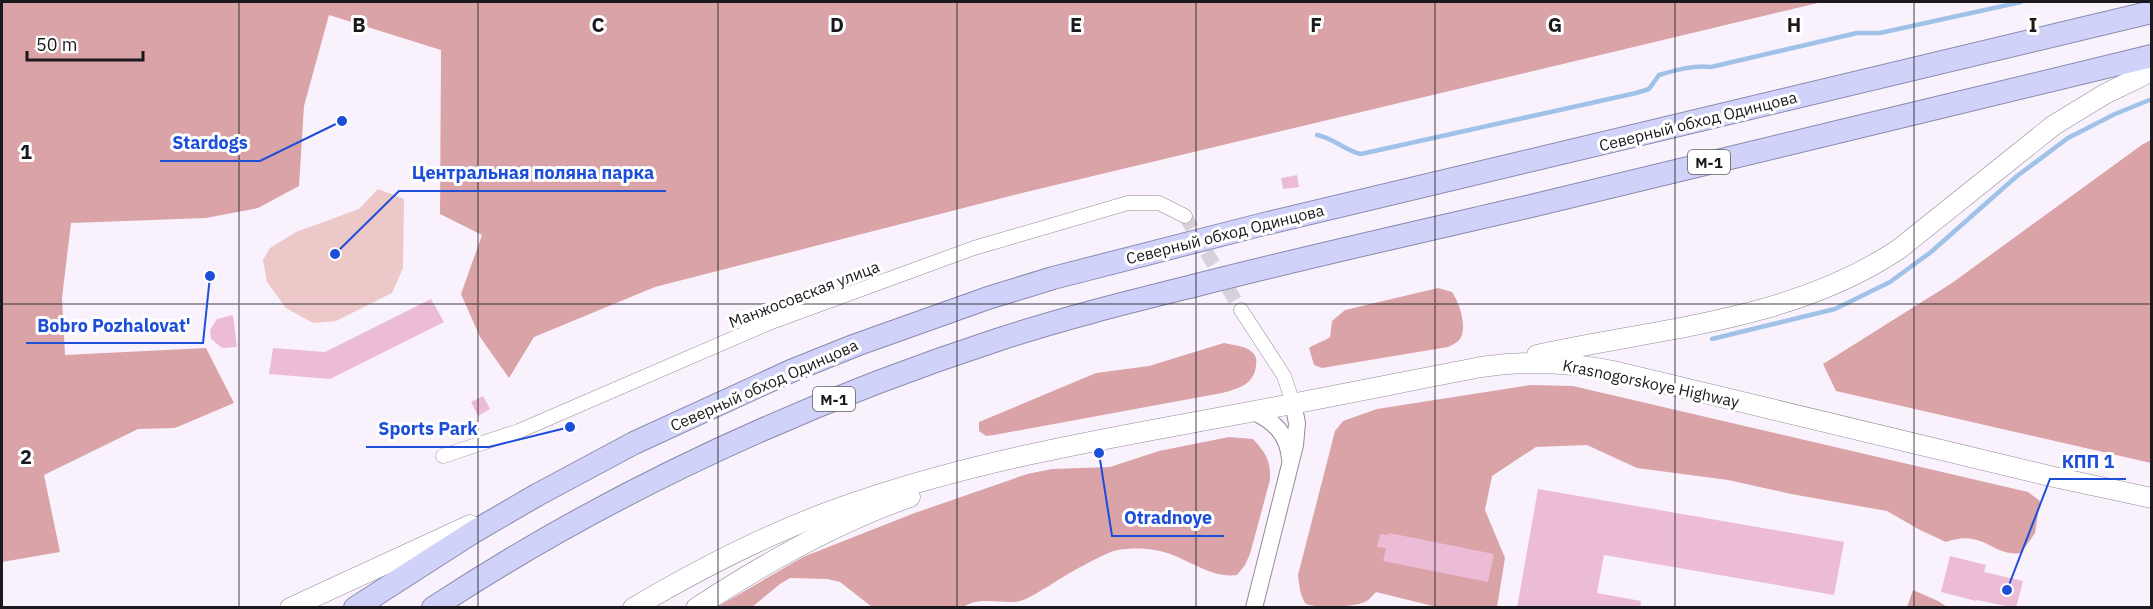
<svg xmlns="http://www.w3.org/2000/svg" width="2153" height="609" viewBox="0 0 2153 609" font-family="'IBM Plex Sans',sans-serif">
<rect width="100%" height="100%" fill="#f9f2fd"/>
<polygon fill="#ecc8c9" points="378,189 404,199 403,268 392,293 336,321 313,323 286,308 267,282 263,260 270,248 296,232 359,209"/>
<g fill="#daa3a7">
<polygon points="2,2 1822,2 1022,193 655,287 534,337 509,378 480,337 461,294 482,235 440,214 441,50 329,15 304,106 299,186 258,208 206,218 71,223 62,298 65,355 206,348 234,403 175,428 138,429 44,475 60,552 2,562"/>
<polygon points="2151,140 2151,463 1836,391 1823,364 1952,283 2143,144"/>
<path d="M1438,288L1452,292C1459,302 1468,327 1460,339C1457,343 1452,345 1448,347L1322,368L1314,365L1309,348C1316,343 1323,342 1330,337L1332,321L1345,310Z"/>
<path d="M1224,343C1233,345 1246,346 1252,352C1256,355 1257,360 1256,365C1255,384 1238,389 1222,393L994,435L986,436L979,431V422L1096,373L1149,366Z"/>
<path d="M1531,385L1573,386L2028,492L2040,501L2035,533L2021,553C1992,557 1984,528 1946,542L1920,530L1887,511L1791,494L1728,480L1637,468L1587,445L1536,447L1492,476L1485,510L1505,558L1497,607H1437L1376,592C1372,596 1369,600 1365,602C1354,607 1313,609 1305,603C1300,595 1299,584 1298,575L1335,431L1343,421L1377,409Z"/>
<path d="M1229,437L1253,439C1266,453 1271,461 1270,480L1250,554L1245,565L1237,575C1208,579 1183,554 1155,550C1144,548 1129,548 1118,550C1107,551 1060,578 1049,586C1039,591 1031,598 1020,601C1002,605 979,595 962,608L872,607L840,582L827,579L790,578L780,584L752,607H717L803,557L912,514L1027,474L1052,469L1110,467L1159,451Z"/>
<polygon points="1913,590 1938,601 1947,607 1907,607"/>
</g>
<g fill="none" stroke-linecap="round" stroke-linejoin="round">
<g stroke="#a0c2e8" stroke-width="4.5">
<path d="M1317,135C1334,138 1345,151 1361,154L1636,93L1649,89L1659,75C1676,70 1693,65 1711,67L1857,33H1880L2021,2"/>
<polyline points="1712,339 1835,309 1890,282 1931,252 2017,176 2068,138 2115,114 2152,99"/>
</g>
</g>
<g fill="#ecbcd7">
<polygon points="1297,175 1299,187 1283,189 1281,178"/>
<polygon points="431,299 444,322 330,379 269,374 273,348 325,352"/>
<polygon points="233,315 237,347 222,348 211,339 210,330 217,319"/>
<polygon points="483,396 490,409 478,416 471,402"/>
<polygon points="1538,489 1844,542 1834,595 1604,555 1597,593 1641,601 1640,608 1517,608"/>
<polygon points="1389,533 1494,554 1488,582 1383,561 1386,548 1377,547 1380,534 1388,535"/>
<polygon points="1950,556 1986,565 1984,572 2023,581 2016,608 1977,600 1976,601 1941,592"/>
</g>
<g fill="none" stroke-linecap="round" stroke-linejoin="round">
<polyline stroke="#d8d1dc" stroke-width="14" stroke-dasharray="14 7" stroke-linecap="butt" points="1185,216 1241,310"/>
<g stroke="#928a97" stroke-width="15">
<g id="minor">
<polyline points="1241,310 1284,376 1293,403"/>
<polyline points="443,456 519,431 769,323 974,248 1128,203 1159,203 1185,216"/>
</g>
</g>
<g stroke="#928a97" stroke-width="18">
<g id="tertiary">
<path d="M1252,411C1274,421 1288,434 1290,459"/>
<polyline points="1254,608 1295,445 1297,423 1293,403"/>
</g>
</g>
<g stroke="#928a97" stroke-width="21">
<g id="secondary">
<path d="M1537,355C1659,328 1792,321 1899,249L2054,125L2105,94L2152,71"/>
<polyline points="290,608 470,525"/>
<path d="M633,608C701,568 770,532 845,506C960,465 1081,443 1201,421C1295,404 1388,385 1481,367C1527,360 1568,362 1613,371L2054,477L2152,498"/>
<path d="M696,608C763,564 835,523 910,497"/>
</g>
</g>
<g stroke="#898aac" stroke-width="24">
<g id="trunk">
<polyline points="355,608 475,531 537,495 634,443 791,371 856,345 988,298 1053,278 1256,226 2152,12"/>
<path d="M433,608C608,493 801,404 1000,339C1064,318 1129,302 1193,286C1306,257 1418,232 1531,206C1738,157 1945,105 2152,56"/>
</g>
</g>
<use href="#minor" stroke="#fff" stroke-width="14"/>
<use href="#tertiary" stroke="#fff" stroke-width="16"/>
<use href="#secondary" stroke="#fff" stroke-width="20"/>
<use href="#trunk" stroke="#d0d2fa" stroke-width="22"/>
</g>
<path fill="none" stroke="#1c191e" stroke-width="1.5" stroke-opacity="0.55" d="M239,2V608M478,2V608M718,2V608M957,2V608M1196,2V608M1435,2V608M1675,2V608M1914,2V608M2,304H2152"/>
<g text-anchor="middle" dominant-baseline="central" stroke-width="6" stroke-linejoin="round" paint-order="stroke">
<g fill="#fff" stroke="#605e62" stroke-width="1.5">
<rect x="1688" y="150" width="42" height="24" rx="4.5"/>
<rect x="813" y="387" width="42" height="24" rx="4.5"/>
</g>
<g font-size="15" font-weight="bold" fill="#1c191e">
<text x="1709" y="162">М-1</text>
<text x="834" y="399">М-1</text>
</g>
<g font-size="16" fill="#1c191e" stroke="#fff">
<text transform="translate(1698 121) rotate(-14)">Северный обход Одинцова</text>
<text transform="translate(1225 234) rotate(-14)">Северный обход Одинцова</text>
<text transform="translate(804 294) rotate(-21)">Манжосовская улица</text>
<text transform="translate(1651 383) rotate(12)">Krasnogorskoye Highway</text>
<text transform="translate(764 385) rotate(-24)">Северный обход Одинцова</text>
</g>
</g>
<g font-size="20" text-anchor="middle" font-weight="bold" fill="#1c191e" stroke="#fff" stroke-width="6" stroke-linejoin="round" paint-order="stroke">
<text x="359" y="32">B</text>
<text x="598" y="32">C</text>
<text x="837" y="32">D</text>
<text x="1076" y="32">E</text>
<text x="1316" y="32">F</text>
<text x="1555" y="32">G</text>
<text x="1794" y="32">H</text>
<text x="2033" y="32">I</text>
<text x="26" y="159">1</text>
<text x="26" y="464">2</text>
</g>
<path fill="none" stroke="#1d4ed8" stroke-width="2" d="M342 121L260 161H160M335 254L399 191H666M210 276L203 343H26M570 427L489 447H366M2007 590L2050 479H2126M1099 453L1112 536H1224"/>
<g fill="#1d4ed8" stroke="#fff" stroke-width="2">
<circle cx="342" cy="121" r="6"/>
<circle cx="335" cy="254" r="6"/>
<circle cx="210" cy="276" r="6"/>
<circle cx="570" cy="427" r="6"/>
<circle cx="2007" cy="590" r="6"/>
<circle cx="1099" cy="453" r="6"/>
</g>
<g font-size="18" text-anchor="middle" font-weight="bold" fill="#1d4ed8" stroke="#fff" stroke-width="6" stroke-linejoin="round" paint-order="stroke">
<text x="210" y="149">Stardogs</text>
<text x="533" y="179">Центральная поляна парка</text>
<text x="114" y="332">Bobro Pozhalovat'</text>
<text x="428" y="435">Sports Park</text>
<text x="2088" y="468">КПП 1</text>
<text x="1168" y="524">Otradnoye</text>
</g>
<rect width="2153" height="609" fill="none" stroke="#1c191e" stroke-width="6"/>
<path d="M27 51v9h116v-9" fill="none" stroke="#1c191e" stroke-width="3"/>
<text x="36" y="51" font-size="18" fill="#1c191e" stroke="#ffffff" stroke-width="4.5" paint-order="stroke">50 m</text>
</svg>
